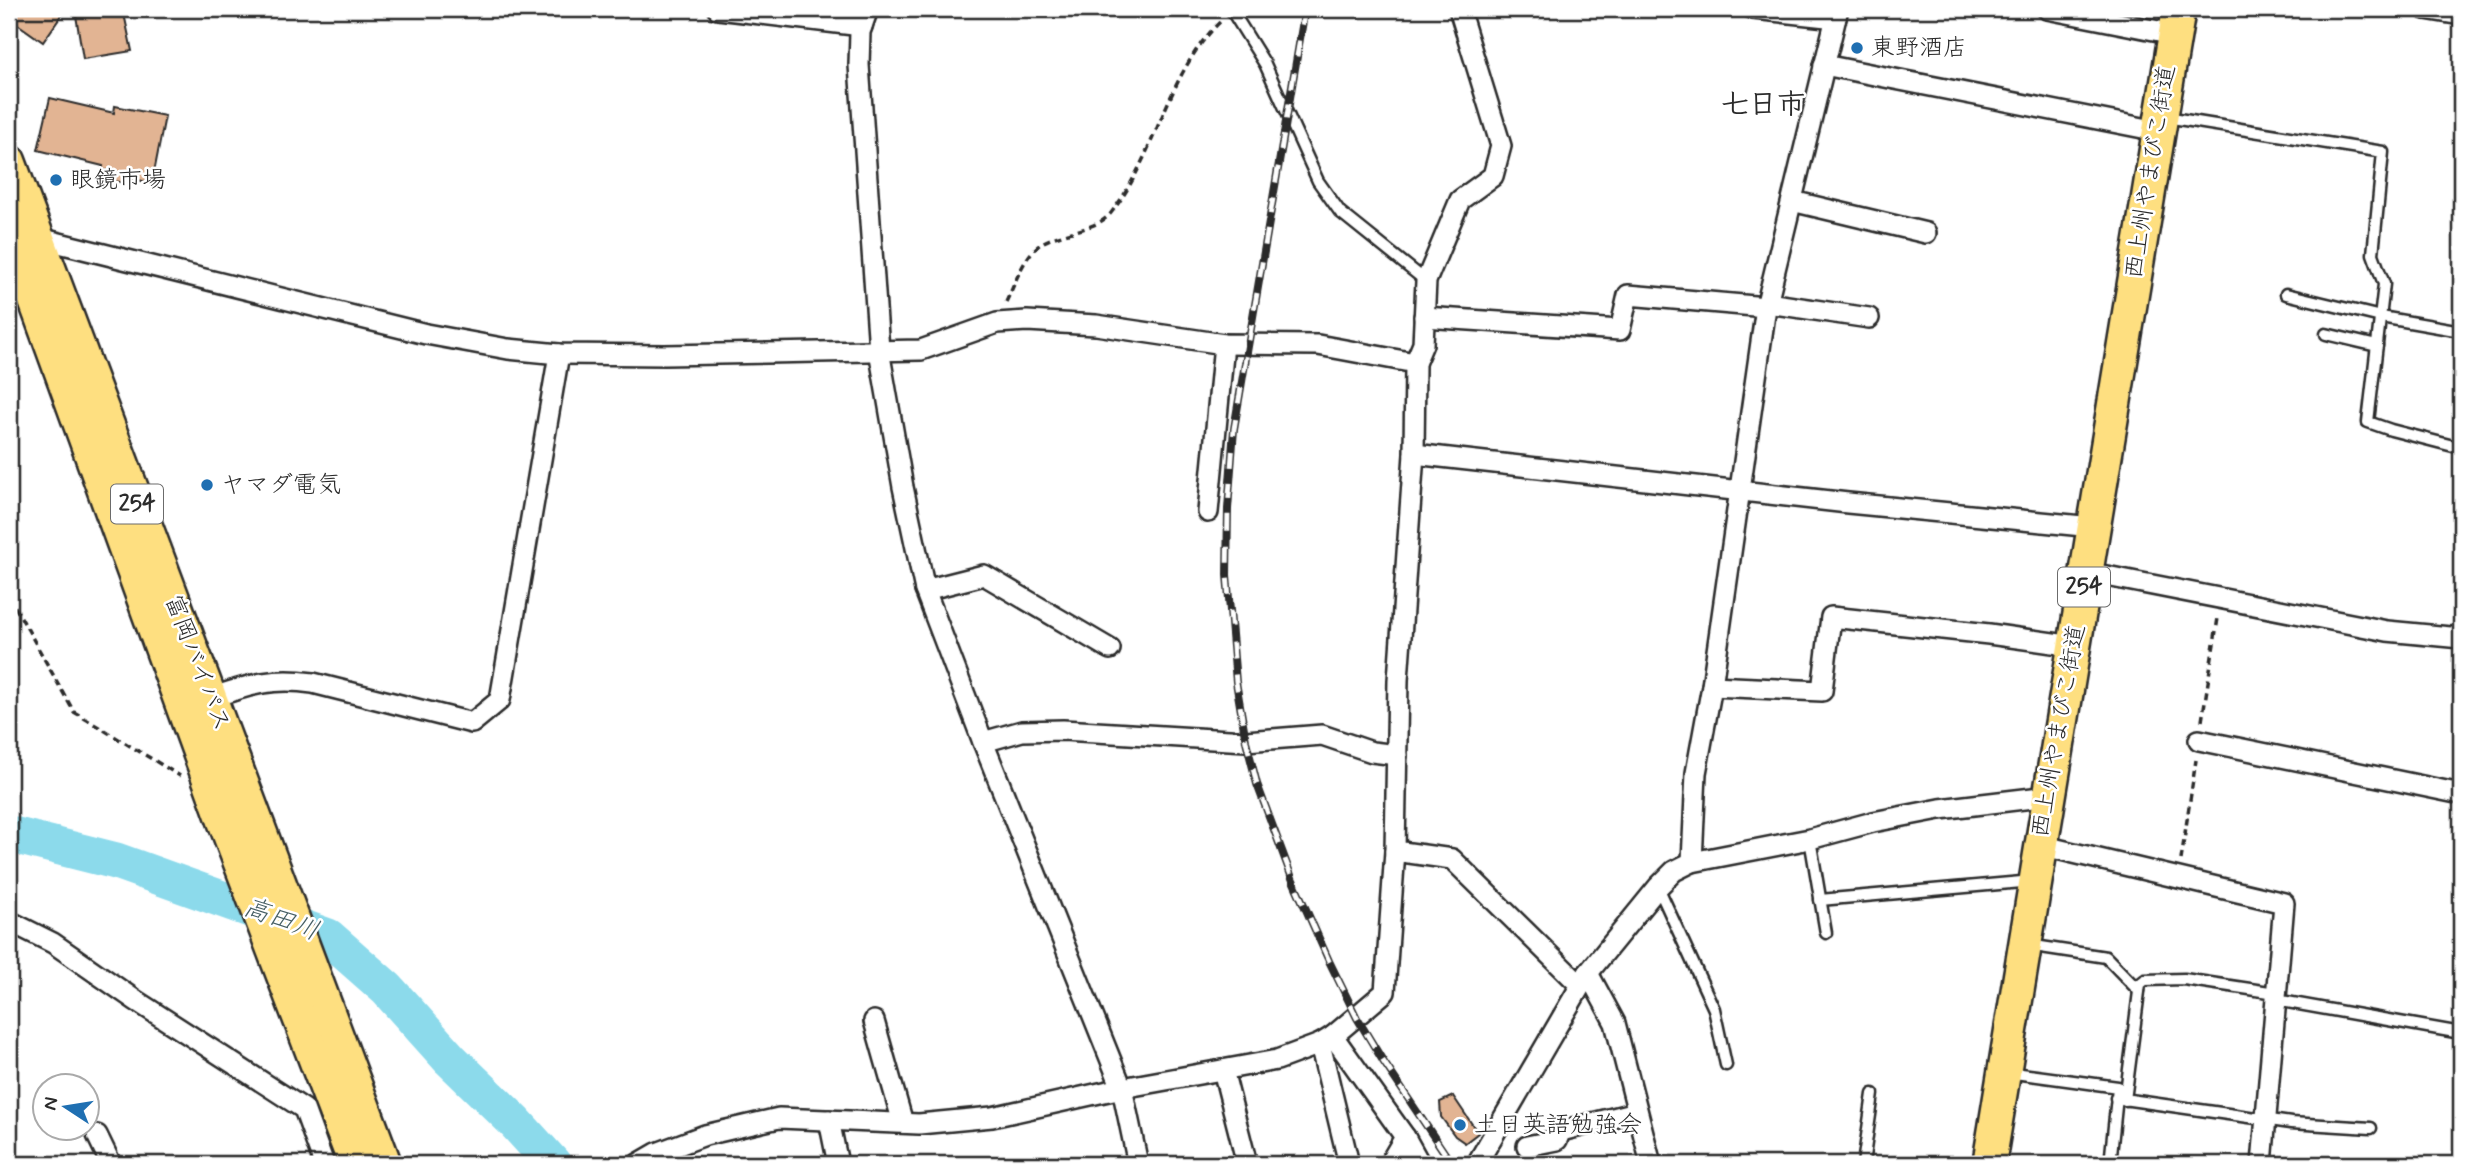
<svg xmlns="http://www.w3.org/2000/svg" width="2470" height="1173" viewBox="0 0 2470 1173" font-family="Mynerve,'Klee One',sans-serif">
<rect width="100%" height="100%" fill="#fff"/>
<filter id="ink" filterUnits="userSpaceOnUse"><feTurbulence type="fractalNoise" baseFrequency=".0143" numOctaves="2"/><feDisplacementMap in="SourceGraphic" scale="14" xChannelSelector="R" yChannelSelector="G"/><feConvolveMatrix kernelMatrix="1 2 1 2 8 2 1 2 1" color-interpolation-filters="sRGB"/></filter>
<g filter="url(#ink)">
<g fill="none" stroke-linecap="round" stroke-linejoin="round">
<polyline stroke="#8cdaeb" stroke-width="37" points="9,834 116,861 328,937 387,989 450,1059 514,1121 553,1164"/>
</g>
<g fill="#e2b493" stroke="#2b2b2b" stroke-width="2">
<polygon points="9,9 66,9 43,42 9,18"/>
<polygon points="75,9 123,9 132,51 83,59"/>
<polygon points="50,98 114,113 115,106 165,116 152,183 133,179 133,184 113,181 117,172 102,170 103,166 38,150"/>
<polygon points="1453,1096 1478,1133 1465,1143 1455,1136 1441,1117 1440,1102"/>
</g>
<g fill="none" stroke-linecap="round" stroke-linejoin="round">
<g stroke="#2b2b2b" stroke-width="15">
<g id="service">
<polyline points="1240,9 1232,11 1265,64 1318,181 1340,212 1426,281"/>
<polyline points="2166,117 2383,152 2373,254 2384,284 2368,422 2391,430 2461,448"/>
<polyline points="2286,294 2381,317 2461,331"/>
<polyline points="2326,334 2377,346"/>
<polyline points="1810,839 1826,933"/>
<polyline points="1658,887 1714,1009 1726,1065"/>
<polyline points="1820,900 2033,881"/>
<polyline points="2028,945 2106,957 2139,991"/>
<polyline points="2276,1000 2461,1033"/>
<polyline points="2007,1072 2118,1087 2110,1164"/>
<polyline points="2116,1098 2291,1123 2371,1128"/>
<polyline points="2125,1100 2140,984 2145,980 2184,979 2276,993"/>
<polyline points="1863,1164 1873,1094"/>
</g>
</g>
<g stroke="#2b2b2b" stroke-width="24">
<g id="minor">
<polyline points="718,9 862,26"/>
<polyline points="868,9 860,32 859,65 879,350 903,487 925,590 983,742 1122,1088 1138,1164"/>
<polyline points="1753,9 1836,18"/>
<polyline points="2047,9 2174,34"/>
<polyline points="2425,9 2461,15"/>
<polyline points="1824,65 2158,131"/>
<polyline points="1792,201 1926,233"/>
<polyline points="31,236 426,334 508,349 559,354 665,355 921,350 997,323 1027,321 1096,325 1224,344 1318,345 1415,363"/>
<polyline points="1767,303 1869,318"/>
<polyline points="1424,317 1620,330 1628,295 1766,307"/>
<polyline points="1414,454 1848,503 2093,527"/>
<polyline points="1208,512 1224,344"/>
<polyline points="2086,572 2387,631 2461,638"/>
<polyline points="925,590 984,575 1110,649"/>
<polyline points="1712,686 1822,691 1831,617 1989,634 2074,646"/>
<path d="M210,698C250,685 270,677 313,683L472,723L500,700L559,354"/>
<polyline points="2199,740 2461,794"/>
<polyline points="983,742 1022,731 1063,730 1246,741 1322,735 1372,752 1397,755"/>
<polyline points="2040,845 2284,903 2262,1164"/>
<polyline points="1395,851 1452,859 1580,985"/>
<polyline points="1692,862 1810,839 1873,822 1940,809 2049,796"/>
<polyline points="9,921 53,943 135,1000 304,1109 324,1164"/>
<polyline points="1588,973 1615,1023 1651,1164"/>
<polyline points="874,1021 903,1123"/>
<polyline points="1333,1036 1385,992 1395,851 1398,680 1414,454 1415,363 1423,344 1426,281 1460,200 1493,176 1501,146 1459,9"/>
<polyline points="1320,1044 1349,1164"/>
<polyline points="1223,1070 1247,1164"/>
<polyline points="829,1120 838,1164"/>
<polyline points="97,1135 111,1164"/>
<polyline points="1527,1146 1557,1140 1561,1131 1637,1112"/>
<polyline points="1479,1160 1588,973 1658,887 1674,871 1692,862 1696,773 1712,686 1766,307 1838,9"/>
<polyline points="638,1164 657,1153 705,1135 779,1118 919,1124 992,1117 1122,1088 1277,1060 1320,1044 1333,1036 1405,1137 1420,1164"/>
<polyline points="1389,1164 1405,1137"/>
</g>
</g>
<g stroke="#2b2b2b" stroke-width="37">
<g id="trunk">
<polyline points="9,161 385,1164"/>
<polyline points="9,229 224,821 355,1164"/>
<polyline points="1989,1164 2179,9"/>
</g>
</g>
<g stroke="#2b2b2b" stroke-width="3.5" stroke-dasharray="7 5" stroke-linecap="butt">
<path d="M1006,302C1015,284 1022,260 1038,246C1056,231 1096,232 1111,213C1157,155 1166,74 1220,22"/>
<polyline points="9,596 74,712 180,776"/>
<polyline points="2202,721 2218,618"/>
<polyline points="2181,860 2196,760"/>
</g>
<use href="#service" stroke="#fff" stroke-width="10"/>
<use href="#minor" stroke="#fff" stroke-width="19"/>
<use href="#trunk" stroke="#fedf80" stroke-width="32"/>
<g stroke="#2b2b2b" stroke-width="8">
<polyline id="rail" points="1305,9 1234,429 1228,509 1227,575 1236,682 1246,741 1257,784 1292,878 1329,961 1357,1018 1383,1061 1452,1164"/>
</g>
<use href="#rail" stroke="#fff" stroke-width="5" stroke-dasharray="16" stroke-linecap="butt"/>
</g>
</g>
<g fill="#1f6fb2" stroke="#fff" stroke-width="2.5">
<circle cx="1857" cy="48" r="7"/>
<circle cx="56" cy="180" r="7"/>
<circle cx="207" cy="485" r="7"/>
<circle cx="1460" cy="1125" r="7"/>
</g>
<g text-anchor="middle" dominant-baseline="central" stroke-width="5" stroke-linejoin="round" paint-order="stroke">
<g fill="#fff" stroke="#6b6b6b" stroke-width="2">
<rect x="111" y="484.5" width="52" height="39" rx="5"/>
<rect x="2058" y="567.5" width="52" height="39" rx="5"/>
</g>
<g font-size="23" font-weight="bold" fill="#2b2b2b">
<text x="137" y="504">254</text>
<text x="2084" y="587">254</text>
</g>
<g font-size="24" fill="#2b2b2b" stroke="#fff" text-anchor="start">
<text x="1871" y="48">東野酒店</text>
<text x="70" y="180">眼鏡市場</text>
<text x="221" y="485">ヤマダ電気</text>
<text x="1474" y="1125">土日英語勉強会</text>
</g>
<g font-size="24" fill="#2b2b2b" stroke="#fff">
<text transform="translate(2151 172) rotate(-81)">西上州やまびこ街道</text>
<text transform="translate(197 663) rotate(69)">富岡バイパス</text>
<text transform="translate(2059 731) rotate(-80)">西上州やまびこ街道</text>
</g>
<g font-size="26" font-style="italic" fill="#486065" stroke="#fff">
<text transform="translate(281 920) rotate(20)">高田川</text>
</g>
<g font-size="28" font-weight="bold" fill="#2b2b2b" stroke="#fff">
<text x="1763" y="105">七日市</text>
</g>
</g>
<rect width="2470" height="1173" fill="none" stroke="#fff" stroke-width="35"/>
<rect x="18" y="18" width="2435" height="1138" fill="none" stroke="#2b2b2b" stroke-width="2.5" filter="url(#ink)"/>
<g transform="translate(66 1107) rotate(282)"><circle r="33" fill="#ffffff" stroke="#aaaaaa" stroke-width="2"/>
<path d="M0-5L12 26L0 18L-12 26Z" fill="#1f6fb2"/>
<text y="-10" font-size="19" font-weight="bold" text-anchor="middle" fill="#2b2b2b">N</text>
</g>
</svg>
